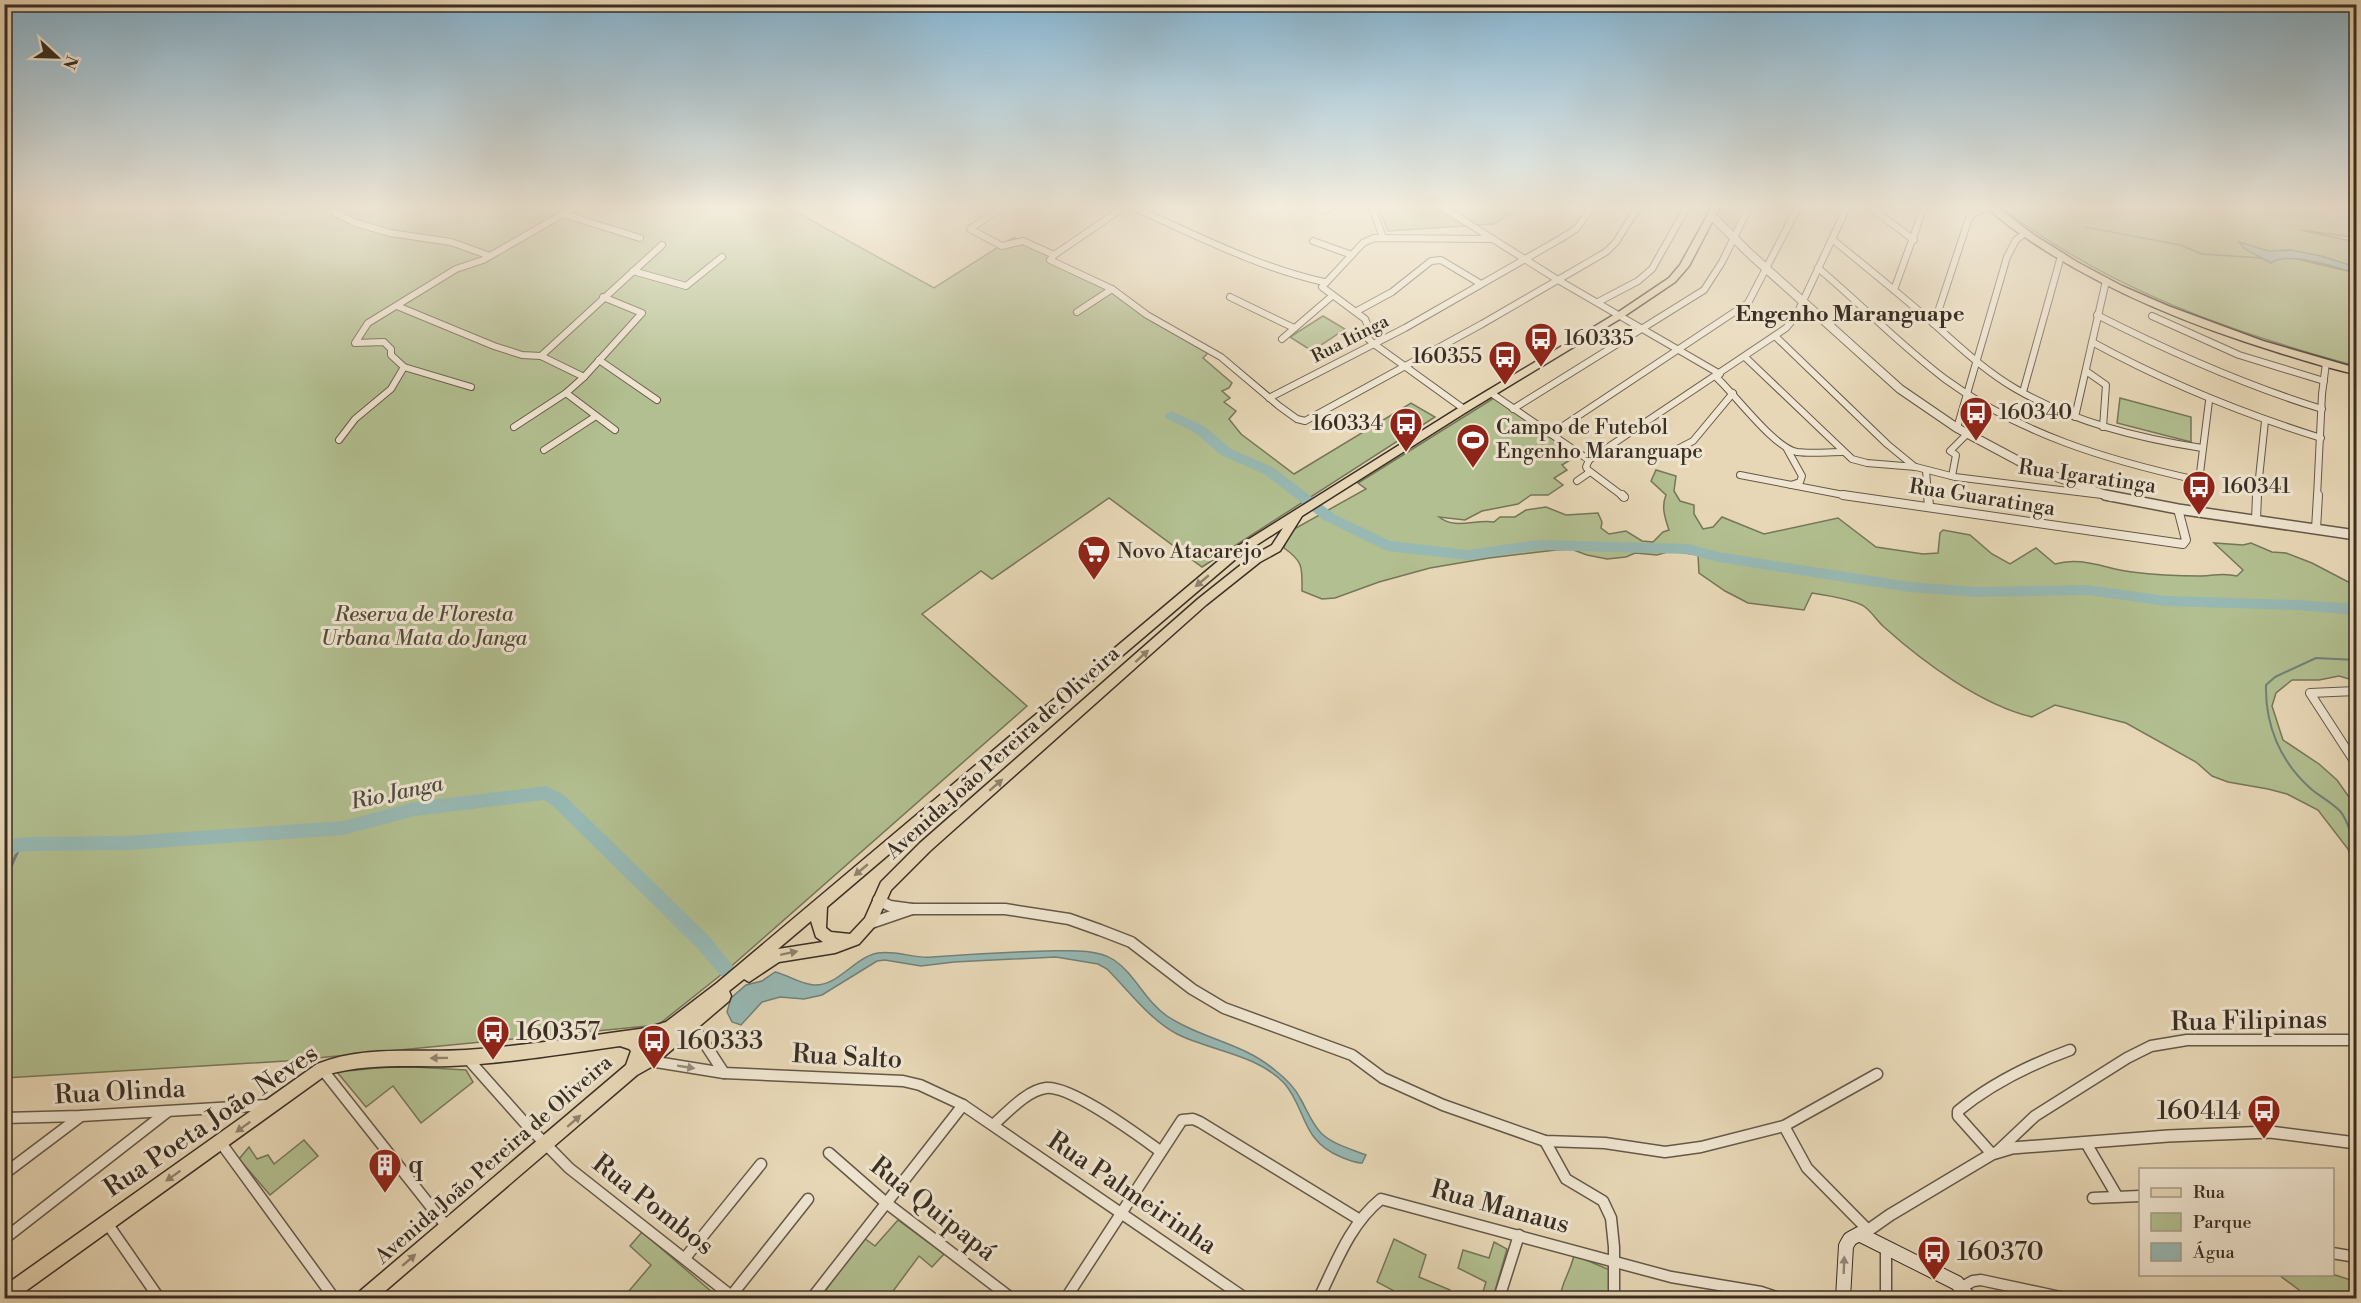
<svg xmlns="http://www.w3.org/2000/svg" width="2361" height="1303" viewBox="0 0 2361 1303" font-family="'Libre Bodoni',serif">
<rect width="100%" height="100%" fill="#e7d7b6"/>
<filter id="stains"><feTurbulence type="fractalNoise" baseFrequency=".00333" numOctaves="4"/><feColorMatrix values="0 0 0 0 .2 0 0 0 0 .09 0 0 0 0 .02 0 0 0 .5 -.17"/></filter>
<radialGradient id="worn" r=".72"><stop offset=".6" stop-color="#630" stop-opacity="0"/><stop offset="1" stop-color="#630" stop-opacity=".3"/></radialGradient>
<g fill="#b2bf90" stroke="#76765a" stroke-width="1.5">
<polygon points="4,207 787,207 934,288 1014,237 1107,289 1140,313 1208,353 1203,358 1232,383 1229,388 1222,391 1230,398 1224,402 1236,411 1229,419 1241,434 1294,474 1411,403 1435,417 1202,567 1109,498 992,579 981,571 922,614 1027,706 727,970 658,1025 286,1061 5,1078"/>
<polygon points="1378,207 1519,207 1494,224 1388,231"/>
<polygon points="1716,207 1748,207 1733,234 1711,215"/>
<path d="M2001,207H2356V238L2301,230L2356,242V267L2291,250L2268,251L2240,243L2277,259L2289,257L2356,273V366C2230,332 2105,288 2001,207Z"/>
<polygon points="1323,316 1345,329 1312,351 1290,337"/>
<path d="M1494,398L1578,455L1562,465L1567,470L1554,478L1563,485L1548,495H1531L1518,504L1482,511L1465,520L1439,517C1456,530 1474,519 1494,522L1500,517H1515L1526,510L1546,507L1566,515L1598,513L1602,522L1601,528L1609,534L1626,531L1642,541L1653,542L1663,532L1669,530C1665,518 1661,507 1666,495L1651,481L1656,470L1676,476L1674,491L1680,501L1694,505V514L1703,529L1713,527L1722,517L1764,534L1838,518L1876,547L1923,554L1938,553L1940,533L1943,530L1970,535L1992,554L2010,564L2036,548L2055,564C2082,556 2105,569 2132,572C2155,575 2178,576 2201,576C2215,576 2221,572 2237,576L2243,570L2214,543L2243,545L2251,543L2272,552L2286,553L2312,563L2356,586V681L2339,676L2319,680H2292L2276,693L2272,706L2283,740L2319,764L2337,780L2356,807V870L2348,849L2318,810L2287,794L2268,789L2228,782L2212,776L2196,762L2126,723L2055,705L2032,717C1981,705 1923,662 1884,627C1877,621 1872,612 1865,607C1856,600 1825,595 1812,593L1804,610L1748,603L1725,591L1699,573L1698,555L1671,551L1657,555L1635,553L1626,557L1607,559L1587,555L1571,549L1556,550L1489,558L1430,568L1379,582L1335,598L1322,599L1302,591C1302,568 1304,562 1284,548L1287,533L1366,489L1358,483Z"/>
<polygon points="2120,398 2191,417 2191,442 2117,423"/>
<polygon points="397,1066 466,1070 473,1082 421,1123 393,1086 366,1107 337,1072"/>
<polygon points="304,1140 318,1156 270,1195 239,1159 249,1147 257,1159 268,1155 274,1164"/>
<polygon points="898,1220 944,1254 932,1267 919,1256 888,1298 820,1298 864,1238 875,1246"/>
<polygon points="642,1232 719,1298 623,1298 651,1265 630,1246"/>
<polygon points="1394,1239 1426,1255 1419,1277 1450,1290 1448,1298 1396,1298 1398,1293 1377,1282"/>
<polygon points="1494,1242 1507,1249 1493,1298 1481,1298 1486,1282 1458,1268 1463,1250 1489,1258"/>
<path d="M1574,1255L1610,1270L1609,1298H1560C1561,1283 1571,1271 1574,1255Z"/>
<polygon points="2332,1274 2354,1281 2356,1286 2356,1298 2303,1298 2299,1290 2279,1275"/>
</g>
<g fill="#97b8b3" stroke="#72817a" stroke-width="1.5">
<path d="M2239,242L2268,251L2291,250L2321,256L2356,267V273C2336,268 2288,250 2271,263L2245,249Z"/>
<path d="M1046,951C1066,951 1096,948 1114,960C1135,974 1145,1001 1167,1016C1201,1039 1242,1042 1276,1071C1285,1078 1295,1088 1300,1098C1307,1110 1311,1122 1321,1133C1332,1144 1351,1149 1366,1155L1362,1163C1355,1163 1348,1160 1341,1157C1300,1140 1307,1109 1284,1083C1256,1054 1211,1051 1177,1034C1149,1019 1129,991 1107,969L1098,964L1056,957L954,962L921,966L885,960L877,961L822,995L804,999L780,997L762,1002L741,1025L732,1022L727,1012L731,998L746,985L762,981L775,972C788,975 800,984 814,985C839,986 854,957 878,953C897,950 914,959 932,957C970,954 1008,952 1046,951Z"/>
</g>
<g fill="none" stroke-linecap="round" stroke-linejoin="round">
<polyline stroke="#72817a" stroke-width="1.5" points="2085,227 2180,245 2202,254 2261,258"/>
<g stroke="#72817a" stroke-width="2">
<path d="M2356,660L2316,658L2275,677L2266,685C2265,725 2280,761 2310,788C2319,796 2331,802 2340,811C2349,821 2351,837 2356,849"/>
<polyline points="16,856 22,844"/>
</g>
<g stroke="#72817a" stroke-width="3">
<polyline points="4,883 16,855"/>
<polyline points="4,897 4,902"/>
</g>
<g fill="#97b8b3" fill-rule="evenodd">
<polygon points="1171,411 1204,426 1231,449 1274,468 1334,514 1390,541 1468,550 1539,540 1688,544 1718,552 1910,582 1976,587 2088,585 2166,596 2296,600 2356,604 2356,615 2296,610 2166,606 2088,595 1976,597 1910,592 1718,562 1688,554 1539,550 1468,560 1387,551 1324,520 1264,474 1221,455 1194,432 1166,418 1165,415"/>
<polygon points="546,786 564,795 710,937 736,970 733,976 727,978 721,976 698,949 552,805 544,800 415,816 343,835 128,850 27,851 4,854 4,840 27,837 128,836 343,821 415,802"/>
</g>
<g stroke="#655848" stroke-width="8">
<g id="minor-far2">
<polyline points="1002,207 970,229 1002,246 1023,241 1054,255"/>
<path d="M1132,207C1195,234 1256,267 1324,282"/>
<polyline points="1372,207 1383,238"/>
<polyline points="1442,207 1558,280 1720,374"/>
<polyline points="1870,207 1914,240"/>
<polyline points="1326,210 1331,207"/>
<polyline points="334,212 356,223 390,233 451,242 490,256"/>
<polyline points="563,214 640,238"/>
<path d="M1832,239C1866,267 1901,295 1934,324C1960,347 1985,371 2016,389C2073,422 2138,438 2202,448"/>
<polyline points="1313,241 1352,255"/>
<polyline points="1054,255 1050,260 1112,289 1147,315 1221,357 1279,406 1297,419 1305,421 1482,324 1606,252 1616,242 1638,207"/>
<polyline points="1054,255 1124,207"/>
<path d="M1818,268C1861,304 1900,345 1945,379C2020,434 2107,460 2197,480"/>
<polyline points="633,271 686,286 722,257"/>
<polyline points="1894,290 1924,207"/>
<polyline points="603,297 642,313 584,377 566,393 615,430"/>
<polyline points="1230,297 1294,328"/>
<polyline points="1598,302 1638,281 1652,269 1687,207"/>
<polyline points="397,306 494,346 522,355 541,356 584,377"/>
<polyline points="1357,311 1392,292 1431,261 1441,260 1481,284"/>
<polyline points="1077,312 1112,289"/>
<path d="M2097,315C2170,352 2244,385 2322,409"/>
<polyline points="2152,316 2239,355 2324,381"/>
<polyline points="1934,324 1969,218 1976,212 1991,207"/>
<polyline points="1776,337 1887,444 1915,467"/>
<polyline points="1282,339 1332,296"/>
<path d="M2092,342C2165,382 2241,413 2321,438"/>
<polyline points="541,356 662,245"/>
<polyline points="1745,357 1852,459 1867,463 1916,467 1955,477 2102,495"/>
<polyline points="599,360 657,400"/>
<polyline points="404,367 471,387"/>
<polyline points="2086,371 2106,385 2103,427"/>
<path d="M1716,377C1734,393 1774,448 1797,452C1811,454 1828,452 1843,452"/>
<polyline points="2023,392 2061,256"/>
<polyline points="1491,393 1589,460"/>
<polyline points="1269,398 1405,328 1560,239 1576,229 1592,207"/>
<polyline points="1464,409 1374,344 1364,335 1368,326 1365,319 1322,287 1363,243 1374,238 1492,239"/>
<polyline points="1513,409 1704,290 1722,262 1749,207"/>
<polyline points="2075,417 2106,281"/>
<polyline points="514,427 566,393"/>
<polyline points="1957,428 2007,257 2016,240 2025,233"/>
<polyline points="1551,434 1748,303 1798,207"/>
<polyline points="339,440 355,419 391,389 404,367 391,355 391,349 384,342 355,343 368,323 456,269 483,260 575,207"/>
<polyline points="1787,449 1802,476 1800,482 1791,485"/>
<polyline points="544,450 596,416"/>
<polyline points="1668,454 1693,441 1733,393"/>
<polyline points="1589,460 1786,328 1796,316 1847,207"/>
<polyline points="1589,460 1586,467 1588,470 1624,497"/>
<polyline points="1926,470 1928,497"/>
<polyline points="1740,475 1854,497"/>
<polyline points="1952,476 1956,455 1950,451 1967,434"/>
<polyline points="1577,481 1590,472"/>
<polyline points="2197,497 2209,401"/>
<polyline points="2257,497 2265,421"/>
<polyline points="2317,497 2322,394 2326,363"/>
</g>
</g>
<g stroke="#655848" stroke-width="10">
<g id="minor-far1">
<polyline points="1622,495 1624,497"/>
<polyline points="1843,495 2183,544 2186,540 2178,509"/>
<polyline points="1928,495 1929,506"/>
<polyline points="2195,511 2197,495"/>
<polyline points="2256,520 2257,495"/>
<polyline points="2316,529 2318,495"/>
<polyline points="2356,691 2310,693 2356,764"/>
</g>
</g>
<g stroke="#655848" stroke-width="13">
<g id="minor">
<polyline points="878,900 890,906 912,909 1005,909 1069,919 1100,930 1131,942 1192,989 1224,1008 1352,1055 1383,1078 1443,1105 1545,1141 1605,1143 1665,1152 1701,1147 1784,1126 1877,1074"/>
<polyline points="868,924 912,909"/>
<polyline points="692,1024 724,1073"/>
<polyline points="468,1059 524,1122 569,1168 734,1298"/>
<polyline points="650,1061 724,1073 903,1081 920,1085 963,1105 1245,1298"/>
<polyline points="322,1069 447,1227"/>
<polyline points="4,1118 81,1116 267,1105"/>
<path d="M993,1125C1007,1113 1027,1090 1046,1088C1071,1085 1139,1136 1160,1151"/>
<polyline points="1784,1126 1807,1168 1868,1230"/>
<polyline points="1545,1141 1566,1179 1603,1201 1611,1218 1614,1247 1614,1298"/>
<polyline points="221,1143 334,1298"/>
<polyline points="2086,1143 2117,1196"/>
<polyline points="1998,1151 2035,1116 2127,1058 2151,1046 2187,1040 2356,1040"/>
<polyline points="829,1153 885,1202 1011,1298"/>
<path d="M1992,1154L1958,1116V1111C1992,1083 2029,1065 2070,1050"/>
<polyline points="4,1174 81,1116"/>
<polyline points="2093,1198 2140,1196"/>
<polyline points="107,1223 159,1298"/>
<polyline points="4,1239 167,1112"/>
<polyline points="1886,1247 1886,1298"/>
<polyline points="2332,1253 2356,1257"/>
<polyline points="685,1258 761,1164"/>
<polyline points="1962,1287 1973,1281 1981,1280 2065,1298"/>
<polyline points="731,1296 808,1199"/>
<polyline points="812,1298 963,1105"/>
<polyline points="1066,1298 1182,1120 1193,1119 1200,1122 1360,1220"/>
<path d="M1319,1298C1336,1263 1350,1224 1381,1199L1671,1277L1761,1292L1779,1298"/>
<polyline points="1499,1298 1519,1235"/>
</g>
</g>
<g stroke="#655848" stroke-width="10">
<polyline id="tertiary-far2" points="1711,215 1749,253 1900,389 1957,428 2030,467 2111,497"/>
</g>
<g stroke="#655848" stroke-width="12">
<polyline id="tertiary-far1" points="2105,495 2178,509 2356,535"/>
</g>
<g stroke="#655848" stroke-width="14">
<polyline id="tertiary" points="1863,1234 1890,1215 1992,1154 2012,1148 2168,1136 2270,1132 2356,1143"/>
</g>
<g stroke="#3a2e24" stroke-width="16">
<polyline id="secondary" points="1843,1298 1846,1246 1850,1239 1859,1234 1957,1283 1969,1298"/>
</g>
<g stroke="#3a2e24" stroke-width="3">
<g id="primary">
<path d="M1712,207H1720L1689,266L1675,282L1623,317L1468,411L1302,516L1280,551L1260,562L1206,605L930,851L891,890L875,926L859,944L835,953L779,962L749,982L744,979L729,991L731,996L729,1001L653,1066L637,1075L377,1298H357L359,1292L626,1065L631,1051L629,1049L620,1046C564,1054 507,1063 450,1066C408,1067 367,1063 326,1075L16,1298H4V1286L317,1064C364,1045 416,1053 466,1050C526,1046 587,1036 647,1028L666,1022L717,983L1230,551L1460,407L1617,313L1669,278L1680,265ZM1283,528L1272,545L1252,556L1198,599L920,843L881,882L865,918L850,934L831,932L826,928L827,907L1238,557ZM811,921L816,937L823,942L778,949ZM665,1036L645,1054L646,1050L643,1043Z"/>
<path d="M1987,207H1997L2034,235L2077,262L2122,286L2168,306L2263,341L2356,368V374C2330,369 2303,360 2277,352C2196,327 2118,296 2046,251C2026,238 2004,224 1987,207Z"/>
</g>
</g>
<use href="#minor-far2" stroke="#efe5d0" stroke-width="6"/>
<use href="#minor-far1" stroke="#efe5d0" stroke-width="8"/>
<use href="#minor" stroke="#efe5d0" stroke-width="10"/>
<use href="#tertiary-far2" stroke="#efe5d0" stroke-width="8"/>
<use href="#tertiary-far1" stroke="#efe5d0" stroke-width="9"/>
<use href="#tertiary" stroke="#efe5d0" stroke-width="11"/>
<use href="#secondary" stroke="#efe5d0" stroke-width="14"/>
<use href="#primary" fill="#e7d7b6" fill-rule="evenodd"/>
</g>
<defs><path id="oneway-solid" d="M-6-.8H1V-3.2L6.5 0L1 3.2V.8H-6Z" transform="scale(1.5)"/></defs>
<g fill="#90826d">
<use href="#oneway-solid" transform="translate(1202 581) rotate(140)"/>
<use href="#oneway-solid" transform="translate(1142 656) rotate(-42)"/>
<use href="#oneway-solid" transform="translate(996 785) rotate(-41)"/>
<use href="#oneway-solid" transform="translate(861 870) rotate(140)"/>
<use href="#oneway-solid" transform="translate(789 953) rotate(-12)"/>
<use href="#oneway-solid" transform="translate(439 1058) rotate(179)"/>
<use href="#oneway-solid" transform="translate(574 1121) rotate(-41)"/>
<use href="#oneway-solid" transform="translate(243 1127) rotate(144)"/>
<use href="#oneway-solid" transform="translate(173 1176) rotate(145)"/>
<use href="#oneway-solid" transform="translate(409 1260) rotate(-41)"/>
</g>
<g fill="#948a7a">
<use href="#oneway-solid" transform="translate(686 1067) rotate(9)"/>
<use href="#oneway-solid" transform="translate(1844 1265) rotate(-88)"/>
</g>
<linearGradient id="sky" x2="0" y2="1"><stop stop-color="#87b6d3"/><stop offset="0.53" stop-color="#f4edde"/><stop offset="1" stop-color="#f4edde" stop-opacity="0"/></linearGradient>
<rect width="2361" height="390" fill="url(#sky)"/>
<defs>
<g id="bus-pin" transform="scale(1.725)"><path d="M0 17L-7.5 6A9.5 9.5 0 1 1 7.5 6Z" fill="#8f2418" stroke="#efe5d0"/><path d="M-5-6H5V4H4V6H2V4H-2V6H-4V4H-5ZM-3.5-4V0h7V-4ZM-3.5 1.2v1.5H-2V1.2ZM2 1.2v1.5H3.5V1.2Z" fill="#fff"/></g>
<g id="stadium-pin" transform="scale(1.725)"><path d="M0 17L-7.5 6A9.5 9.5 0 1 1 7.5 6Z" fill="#8f2418" stroke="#efe5d0"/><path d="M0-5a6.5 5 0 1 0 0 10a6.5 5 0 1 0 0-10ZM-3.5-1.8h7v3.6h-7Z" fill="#fff"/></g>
<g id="supermarket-pin" transform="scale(1.725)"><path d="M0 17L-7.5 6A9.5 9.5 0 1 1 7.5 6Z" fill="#8f2418" stroke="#efe5d0"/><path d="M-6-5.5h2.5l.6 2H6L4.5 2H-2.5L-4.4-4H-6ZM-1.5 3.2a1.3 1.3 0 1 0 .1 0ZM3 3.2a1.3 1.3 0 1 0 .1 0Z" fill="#fff"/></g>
<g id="building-pin" transform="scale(1.725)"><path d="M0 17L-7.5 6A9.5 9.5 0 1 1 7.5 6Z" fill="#8f2418" stroke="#efe5d0"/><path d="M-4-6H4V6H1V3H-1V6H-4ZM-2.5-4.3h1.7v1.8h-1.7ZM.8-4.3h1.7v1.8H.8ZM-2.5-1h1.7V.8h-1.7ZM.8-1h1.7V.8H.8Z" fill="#fff"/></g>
</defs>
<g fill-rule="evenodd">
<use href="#bus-pin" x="1541" y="339"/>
<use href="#bus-pin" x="1505" y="357"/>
<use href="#bus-pin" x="1976" y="413"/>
<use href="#bus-pin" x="1406" y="424"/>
<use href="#stadium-pin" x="1473" y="440"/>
<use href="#bus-pin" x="2199" y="487"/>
<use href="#supermarket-pin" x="1094" y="552"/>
<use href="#bus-pin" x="493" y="1032"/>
<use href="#bus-pin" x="654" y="1041"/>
<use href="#bus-pin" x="2264" y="1111"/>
<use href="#building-pin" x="385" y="1165"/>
<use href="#bus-pin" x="1934" y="1252"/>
</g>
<g text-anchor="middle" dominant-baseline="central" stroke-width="6" stroke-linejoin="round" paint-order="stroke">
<g font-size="18" fill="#3a2e24" stroke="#efe5d0">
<text transform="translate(1350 339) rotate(-27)">Rua Itinga</text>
</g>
<g font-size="21" fill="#3a2e24" stroke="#efe5d0" text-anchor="start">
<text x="1564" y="339">160335</text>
<text x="1482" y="357" text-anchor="end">160355</text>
<text x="1999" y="413">160340</text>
<text x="1383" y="424" text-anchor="end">160334</text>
<text x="1496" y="428">Campo de Futebol<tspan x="1496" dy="24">Engenho Maranguape</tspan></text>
<text x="2222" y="487">160341</text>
<text x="1117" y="552">Novo Atacarejo</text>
</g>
<g font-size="21" fill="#3a2e24" stroke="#efe5d0">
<text transform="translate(2087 477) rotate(8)">Rua Igaratinga</text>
<text transform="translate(1982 498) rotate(9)">Rua Guaratinga</text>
<text transform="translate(1003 753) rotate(-42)">Avenida João Pereira de Oliveira</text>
<text transform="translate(494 1160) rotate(-41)">Avenida João Pereira de Oliveira</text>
</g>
<g font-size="21" font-style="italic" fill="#524b3a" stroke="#efe5d0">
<text x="424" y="615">Reserva de Floresta<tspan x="424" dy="24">Urbana Mata do Janga</tspan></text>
</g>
<g font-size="22" font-weight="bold" fill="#3a2e24" stroke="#efe5d0">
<text x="1850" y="314">Engenho Maranguape</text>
</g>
<g font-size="22" font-style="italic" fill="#4d4a41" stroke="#efe5d0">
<text transform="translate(397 793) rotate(-12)">Rio Janga</text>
</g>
<g font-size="26" fill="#3a2e24" stroke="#efe5d0">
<text transform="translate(2249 1021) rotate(-1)">Rua Filipinas</text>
<text transform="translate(847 1057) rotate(3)">Rua Salto</text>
<text transform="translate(120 1092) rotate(-3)">Rua Olinda</text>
<text transform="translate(211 1121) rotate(-34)">Rua Poeta João Neves</text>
<text transform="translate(1132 1193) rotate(34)">Rua Palmeirinha</text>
<text transform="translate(653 1205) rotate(38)">Rua Pombos</text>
<text transform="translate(1500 1207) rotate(15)">Rua Manaus</text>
<text transform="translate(933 1209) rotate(38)">Rua Quipapá</text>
</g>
<g font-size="26" fill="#3a2e24" stroke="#efe5d0" text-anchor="start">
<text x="516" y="1032">160357</text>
<text x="677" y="1041">160333</text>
<text x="2241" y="1111" text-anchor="end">160414</text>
<text x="408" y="1165">q</text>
<text x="1957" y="1252">160370</text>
</g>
</g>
<rect width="2361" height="1303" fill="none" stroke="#e7d7b6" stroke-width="24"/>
<rect x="6" y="6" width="2349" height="1291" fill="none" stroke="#3a2e24" stroke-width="3"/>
<rect x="12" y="12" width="2337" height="1279" fill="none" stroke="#3a2e24" stroke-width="1.5"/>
<rect x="2139" y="1168" width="195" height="108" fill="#efe5d0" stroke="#a79c8b" stroke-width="1.5"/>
<rect x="2151" y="1188" width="30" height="9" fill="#e7d7b6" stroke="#a79c8b" stroke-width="1.5"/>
<text x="2193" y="1198" font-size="18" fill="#3a2e24">Rua</text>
<rect x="2151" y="1213" width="30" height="18" fill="#b2bf90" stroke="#a79c8b" stroke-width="1.5"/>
<text x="2193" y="1228" font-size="18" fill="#3a2e24">Parque</text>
<rect x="2151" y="1243" width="30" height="18" fill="#97b8b3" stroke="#a79c8b" stroke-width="1.5"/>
<text x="2193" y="1258" font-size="18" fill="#3a2e24">Água</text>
<g transform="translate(57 57) rotate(112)" stroke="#efe5d0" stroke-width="4.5" paint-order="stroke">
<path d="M0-4.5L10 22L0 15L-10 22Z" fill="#3a2e24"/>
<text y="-9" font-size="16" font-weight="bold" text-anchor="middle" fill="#3a2e24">N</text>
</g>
<rect width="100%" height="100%" filter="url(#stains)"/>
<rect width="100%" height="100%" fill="url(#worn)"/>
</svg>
